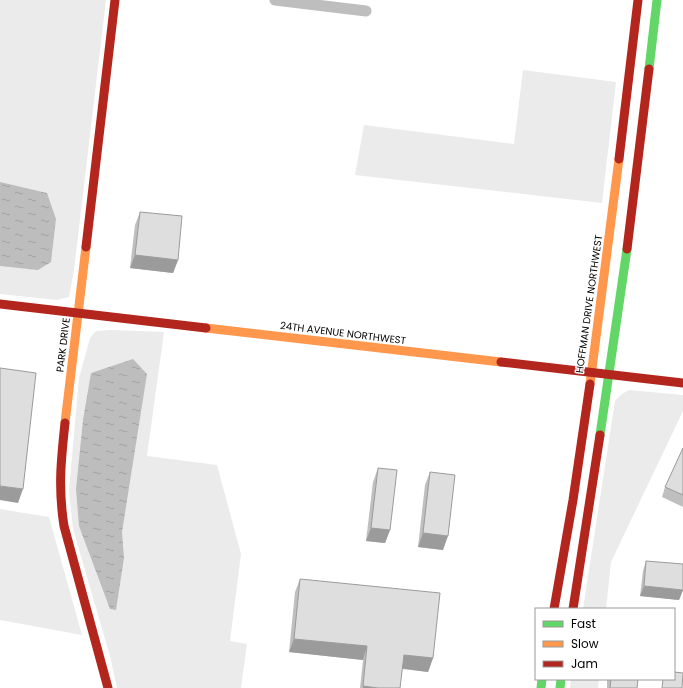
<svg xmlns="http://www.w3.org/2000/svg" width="683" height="688" viewBox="0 0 683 688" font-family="Poppins,sans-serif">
<defs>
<pattern id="water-ripples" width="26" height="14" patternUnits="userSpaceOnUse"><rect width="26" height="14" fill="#bdbdbd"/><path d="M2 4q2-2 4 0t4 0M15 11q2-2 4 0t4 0" fill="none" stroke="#a1a1a1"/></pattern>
</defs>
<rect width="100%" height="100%" fill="#fff"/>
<g fill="#ebebeb">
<polygon points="0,0 106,0 74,270 69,297 57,300 0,294"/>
<polygon points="523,70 616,82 602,203 355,175 364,125 514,144"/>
<polygon points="111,330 164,332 147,456 217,465 241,554 230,641 247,644 241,688 117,688 110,656 73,529 69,491 79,378 90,338 96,331"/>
<polygon points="629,390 683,395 683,411 611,562 606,609 583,609 615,401 622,394"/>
<polygon points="0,509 49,517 82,635 0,620"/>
<polygon points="571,679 599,679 598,688 570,688"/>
</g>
<g fill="url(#water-ripples)">
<polygon points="0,182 47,193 56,219 51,262 38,270 0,266"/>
<polygon points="133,359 147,374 122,532 124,558 116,610 110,609 79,526 76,489 83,420 91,373"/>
</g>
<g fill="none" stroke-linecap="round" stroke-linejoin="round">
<polyline stroke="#bebebe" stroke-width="11" points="275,0 366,11"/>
<g stroke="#63d668" stroke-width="9">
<polyline points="649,69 657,0"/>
<polyline points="600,435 627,249"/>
<polyline points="541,688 542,679"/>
<polyline points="560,688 561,679"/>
</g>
<g stroke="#ff974d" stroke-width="9">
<polyline points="206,328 501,362"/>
<polyline points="590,384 619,159"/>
<polyline points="65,423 86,247"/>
</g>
<g stroke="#b3261e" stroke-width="9">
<polyline points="619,159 638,0"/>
<polyline points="86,247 115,0"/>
<polyline points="627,249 649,69"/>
<polyline points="0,304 206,328"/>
<polyline points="501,362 683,383"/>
<path d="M65,423C61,460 58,488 64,526L108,688"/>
<polyline points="554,609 573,500 590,384"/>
<polyline points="573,609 600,435"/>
</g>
</g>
<g fill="#bfbfbf">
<polygon points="140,212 178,260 173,273 130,268 135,225"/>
<polygon points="683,448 683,507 662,497 665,487"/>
<polygon points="378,468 390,530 385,543 366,541 373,482"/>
<polygon points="430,472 443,550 418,547 425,485"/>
<polygon points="646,561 683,590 679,600 640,596 643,571"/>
<polygon points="300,579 433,658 428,672 402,669 400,688 360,688 363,660 289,652 295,592"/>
<polygon points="607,679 638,679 637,688 607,688"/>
</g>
<g fill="#9b9b9b">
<polygon points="135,255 178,260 173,273 130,268"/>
<polygon points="0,486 23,489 18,503 0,500"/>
<polygon points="371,528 390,530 385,543 366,541"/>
<polygon points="423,533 448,536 443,550 418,547"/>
<polygon points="644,586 683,590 679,600 640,596"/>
<polygon points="294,639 367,646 363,660 289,652"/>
<polygon points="404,655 433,658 428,672 399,668"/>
<polygon points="363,686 378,688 363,688"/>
</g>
<g fill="#dedede" stroke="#9b9b9b">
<polygon points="140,212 182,216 178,260 135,255"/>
<polygon points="0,368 36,373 23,489 0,486"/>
<polygon points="683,448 683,495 665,487"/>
<polygon points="378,468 397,470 390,530 371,528"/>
<polygon points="430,472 455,475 448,536 423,533"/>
<polygon points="646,561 683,564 683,590 644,586"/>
<polygon points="300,579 440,593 433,658 404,655 400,688 378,688 363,686 367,646 294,639"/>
<polygon points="674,672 683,673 682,688 662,688 663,679 674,679"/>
<polygon points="611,679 638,679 637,688 610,688"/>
</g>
<g text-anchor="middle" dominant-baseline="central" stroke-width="3" stroke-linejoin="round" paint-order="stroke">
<g font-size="10" fill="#000" stroke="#fff">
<text transform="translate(589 304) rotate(-82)">HOFFMAN DRIVE NORTHWEST</text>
<text transform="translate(343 333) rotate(7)">24TH AVENUE NORTHWEST</text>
<text transform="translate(63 345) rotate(-83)">PARK DRIVE</text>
</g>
</g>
<rect x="535" y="608" width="140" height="72" fill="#ffffff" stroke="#999999"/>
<rect x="543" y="621" width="20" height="6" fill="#63d668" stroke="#999999"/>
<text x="571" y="628" font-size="12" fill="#000000">Fast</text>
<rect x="543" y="641" width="20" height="6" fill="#ff974d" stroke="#999999"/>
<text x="571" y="648" font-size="12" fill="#000000">Slow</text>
<rect x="543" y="661" width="20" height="6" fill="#b3261e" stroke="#999999"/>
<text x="571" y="668" font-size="12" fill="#000000">Jam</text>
</svg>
